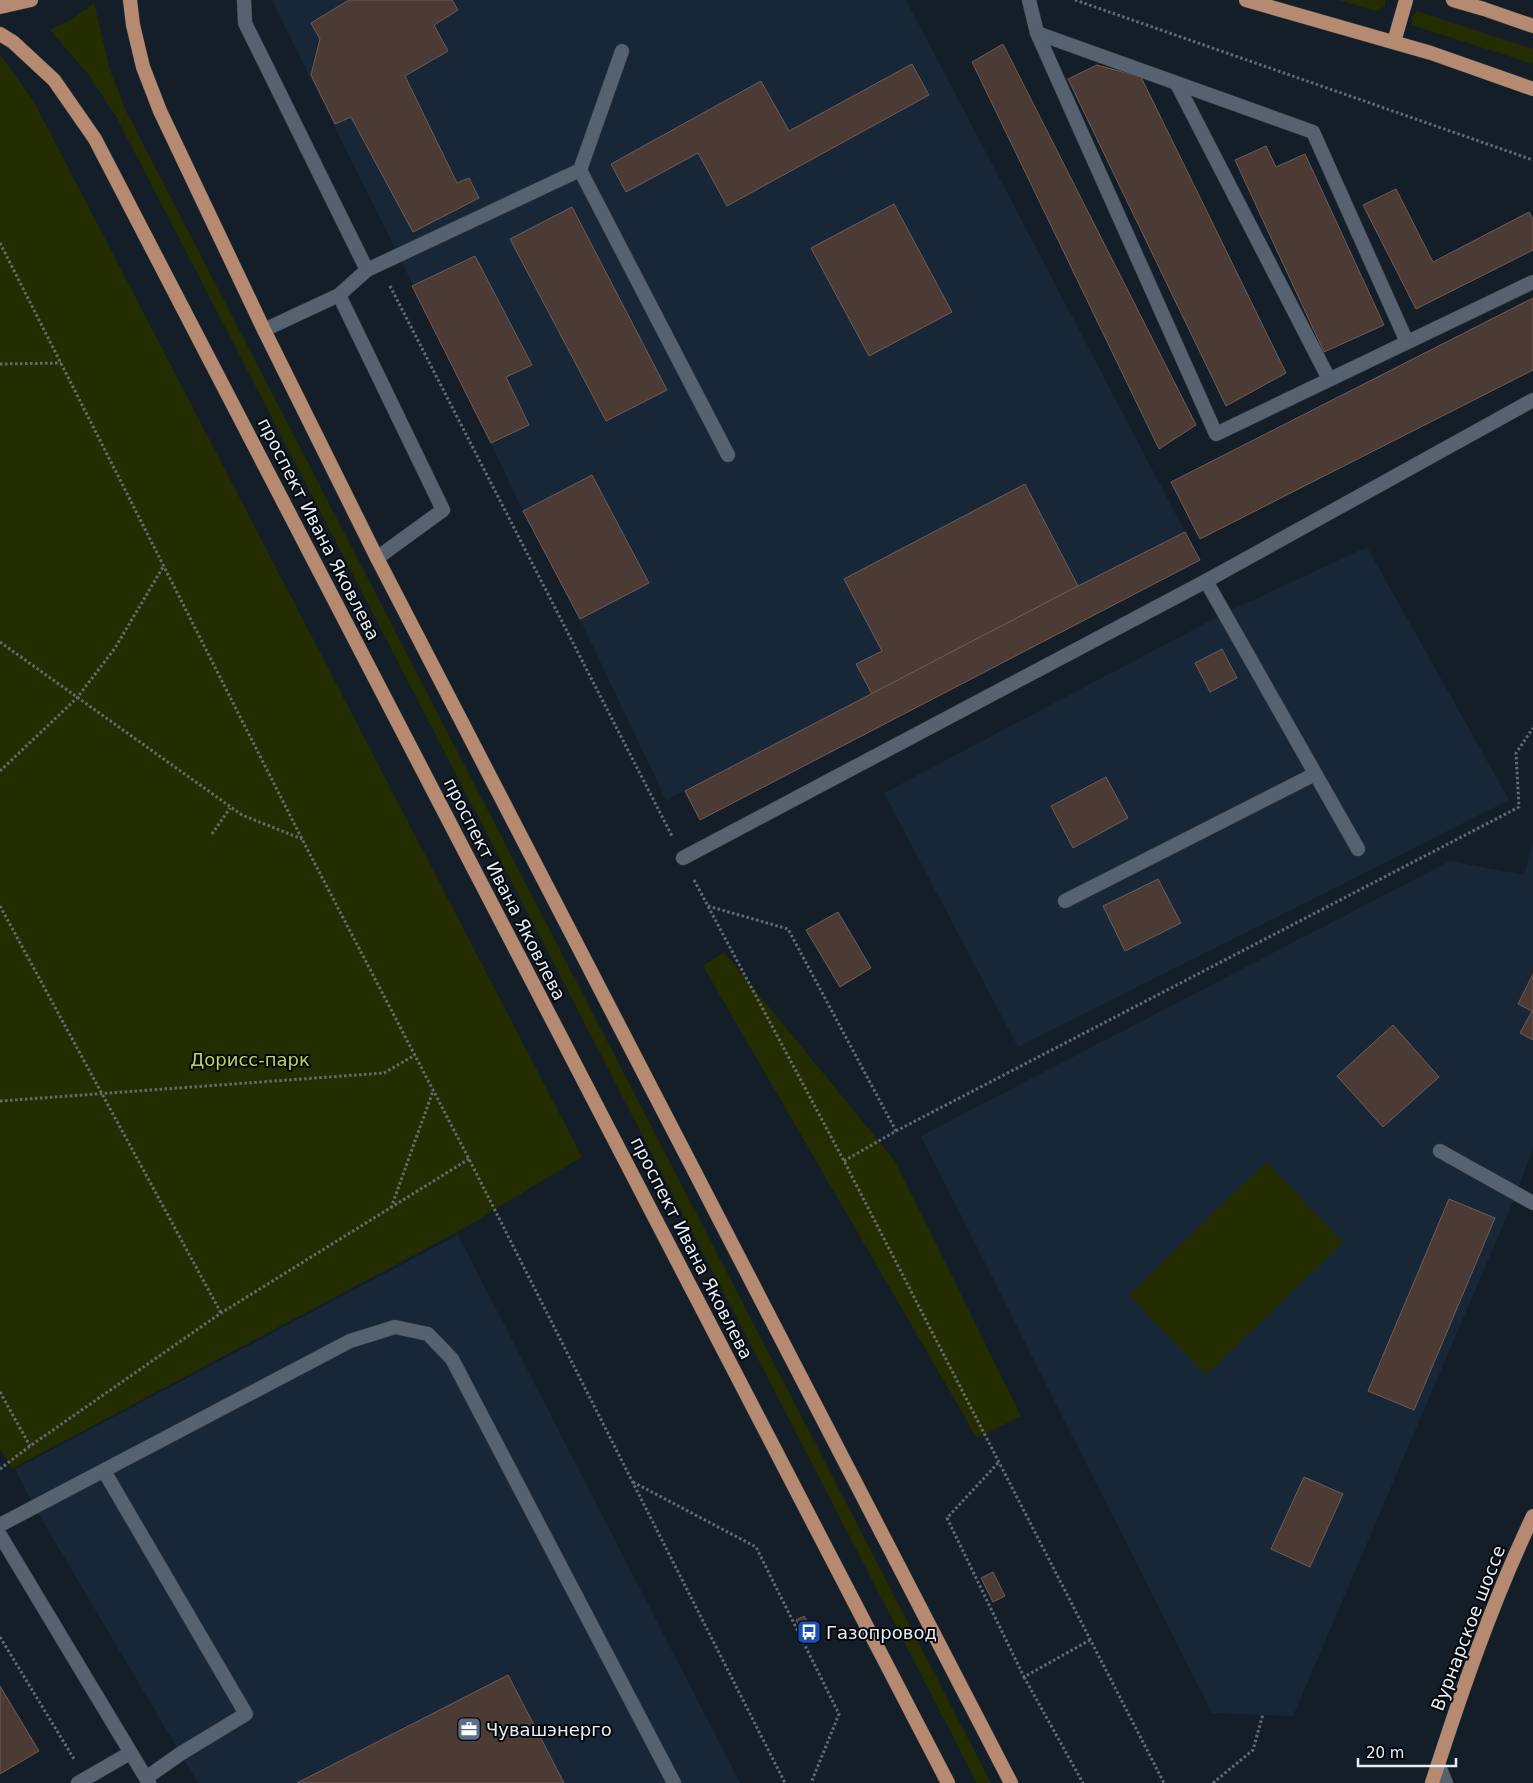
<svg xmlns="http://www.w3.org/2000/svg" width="1533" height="1783" viewBox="0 0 1533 1783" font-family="'DejaVu Sans',sans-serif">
<rect width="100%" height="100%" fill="#141e29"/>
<g fill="#182737">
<polygon points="272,0 906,0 1185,532 1078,586 872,694 666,800 580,619 523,511 491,443"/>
<polygon points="1367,547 1509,800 1018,1047 884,793 1223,614"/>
<polygon points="1533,842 1533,1148 1516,1195 1293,1716 1212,1713 921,1136 1450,861 1524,875"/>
<polygon points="458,1235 740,1783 198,1783 35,1508 15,1469"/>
</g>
<g fill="#242d00">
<polygon points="1339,0 1385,0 1385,6 1376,11"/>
<polygon points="94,3 110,70 126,111 991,1783 977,1783 117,118 88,74 50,30 72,19"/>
<polygon points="1417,11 1533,49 1533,64 1412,25 1412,16"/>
<polygon points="0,54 33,100 582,1157 459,1231 12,1469 0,1449"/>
<polygon points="724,952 895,1161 1021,1416 977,1438 703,966"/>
<polygon points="1266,1162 1343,1242 1206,1375 1129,1295"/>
</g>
<g fill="#4b3b34" stroke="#6e5d55">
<polygon points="349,0 452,0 458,10 434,25 448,51 405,76 457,183 469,178 479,198 413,232 351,117 335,124 311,75 320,39 311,23"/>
<polygon points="1003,44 1196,425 1159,449 972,62"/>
<polygon points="912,64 929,95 727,206 698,153 626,192 611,164 761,81 789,131"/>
<polygon points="1097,65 1141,77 1286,373 1226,406 1068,79"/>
<polygon points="1266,146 1276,167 1305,154 1384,325 1324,352 1235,160"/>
<polygon points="1396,189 1433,262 1529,212 1533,219 1533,250 1416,309 1363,205"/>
<polygon points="894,204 952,312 869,356 811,248"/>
<polygon points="572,207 667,390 606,421 510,239"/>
<polygon points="475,256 532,365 506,377 529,425 491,443 412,286"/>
<polygon points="1533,298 1533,370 1200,539 1171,482"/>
<polygon points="592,475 649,583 580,619 523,511"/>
<polygon points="1025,484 1078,586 872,694 856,664 882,651 844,579"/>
<polygon points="1185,532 1200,560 700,820 685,791 1078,586"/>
<polygon points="1222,649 1237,678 1210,692 1195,663"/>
<polygon points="1106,777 1128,818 1073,848 1051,806"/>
<polygon points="1158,879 1181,923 1125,951 1103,906"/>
<polygon points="838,912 871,968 840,987 806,930"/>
<polygon points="1533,974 1533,1040 1520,1033 1532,1011 1518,1004"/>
<polygon points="1393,1025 1439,1077 1383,1127 1337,1076"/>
<polygon points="1449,1199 1495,1218 1414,1410 1368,1391"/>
<polygon points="1304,1477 1343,1494 1310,1567 1271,1549"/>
<polygon points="993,1572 1005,1596 993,1602 981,1578"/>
<polygon points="804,1616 815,1635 806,1639 796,1620"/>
<polygon points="508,1675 564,1783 297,1783"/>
<polygon points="0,1686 39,1751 0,1774"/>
</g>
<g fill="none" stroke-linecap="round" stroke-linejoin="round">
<g stroke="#343b43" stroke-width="15">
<g id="service">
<polyline points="244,0 245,23 367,270 339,295 264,330"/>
<polyline points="1029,0 1037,33 1216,434 1533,282"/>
<polyline points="1037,33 1313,132 1407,342"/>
<polyline points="1177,84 1329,379"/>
<polyline points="580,170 728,455"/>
<polyline points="367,270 580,170 622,51"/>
<polyline points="339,295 443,510 377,558"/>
<polyline points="1206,581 1358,849"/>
<polyline points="683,858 1206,581 1533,400"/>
<polyline points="1065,901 1315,774"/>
<polyline points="1440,1151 1533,1203"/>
<polyline points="104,1471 246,1714 180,1754 146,1778"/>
<polyline points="0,1525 350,1341 395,1327 428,1334 452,1359 674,1783"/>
<polyline points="1438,1764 1446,1783"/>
<polyline points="78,1783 130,1753"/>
</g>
</g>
<g stroke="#343b43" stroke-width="15">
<polyline id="minor" points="0,1535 149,1783"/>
</g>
<g stroke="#343b43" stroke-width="15">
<g id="primary">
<polyline points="130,0 133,25 143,67 160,111 264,330 377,558 1011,1783"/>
<polyline points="1246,0 1431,53 1533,89"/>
<polyline points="1453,0 1484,9 1533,26"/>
<polyline points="0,7 31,0"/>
<polyline points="0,34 13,42 54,80 95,139 948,1783"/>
<polyline points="1394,42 1406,0"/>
<path d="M1432,1783C1461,1693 1492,1602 1533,1516"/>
</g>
</g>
<g stroke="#626b75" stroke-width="3" stroke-dasharray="2.5 2.5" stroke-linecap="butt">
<polyline points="1075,0 1533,160"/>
<polyline points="0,243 302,839 469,1159 785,1783"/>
<polyline points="390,286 672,836"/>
<polyline points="0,364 61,363"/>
<polyline points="0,642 242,815 302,839"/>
<polyline points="0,771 77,698 115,648 163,567"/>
<polyline points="212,834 230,808"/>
<polyline points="694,880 844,1161 1164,1783"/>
<polyline points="0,906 221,1313"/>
<polyline points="708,906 788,929 896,1131"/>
<polyline points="0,1101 384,1073 415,1055"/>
<polyline points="844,1161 896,1131 1519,807 1516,753 1533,728"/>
<polyline points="391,1208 433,1091"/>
<polyline points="0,1392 30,1446"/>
<polyline points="998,1463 947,1518 1024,1677 1090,1640"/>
<polyline points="0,1469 30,1446 221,1313 469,1159"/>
<polyline points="633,1482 756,1547 839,1714 811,1783"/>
<polyline points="0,1637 74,1759"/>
<polyline points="1024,1677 1083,1783"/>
<polyline points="1213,1783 1253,1750 1263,1714"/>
</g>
<use href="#service" stroke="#56626f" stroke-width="14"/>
<use href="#minor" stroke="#56626f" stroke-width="14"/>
<use href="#primary" stroke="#b58a70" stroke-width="14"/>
</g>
<defs>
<g id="bus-square" transform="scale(1.25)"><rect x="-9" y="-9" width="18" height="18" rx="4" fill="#1a4fb4" stroke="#05080c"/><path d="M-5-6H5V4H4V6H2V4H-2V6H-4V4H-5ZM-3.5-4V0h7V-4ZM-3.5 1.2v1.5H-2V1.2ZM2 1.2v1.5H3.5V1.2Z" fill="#fff"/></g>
<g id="office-square" transform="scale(1.25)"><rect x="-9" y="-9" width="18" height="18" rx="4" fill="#5c6f8a" stroke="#05080c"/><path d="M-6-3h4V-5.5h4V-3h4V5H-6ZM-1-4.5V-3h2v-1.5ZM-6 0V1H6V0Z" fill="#fff"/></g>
</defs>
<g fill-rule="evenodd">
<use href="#bus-square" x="809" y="1632"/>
<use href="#office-square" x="469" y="1729"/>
</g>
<g text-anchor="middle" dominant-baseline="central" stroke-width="4" stroke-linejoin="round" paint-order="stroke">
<g font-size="18" fill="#e6eef5" stroke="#05080c">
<text transform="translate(319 529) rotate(63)">проспект Ивана Яковлева</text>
<text transform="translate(505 889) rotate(63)">проспект Ивана Яковлева</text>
<text transform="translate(692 1248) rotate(63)">проспект Ивана Яковлева</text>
<text transform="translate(1468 1628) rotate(-69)">Вурнарское шоссе</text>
</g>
<g font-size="18" fill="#b8d658" stroke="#05080c">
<text x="250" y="1059">Дорисс-парк</text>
</g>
<g font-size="18" fill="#e6eef5" stroke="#05080c" text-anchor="start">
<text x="826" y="1632">Газопровод</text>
<text x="486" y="1729">Чувашэнерго</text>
</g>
</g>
<path d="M1358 1758v8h98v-8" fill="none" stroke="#e6eef5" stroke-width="2.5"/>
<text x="1366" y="1758" font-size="15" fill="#e6eef5" stroke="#05080c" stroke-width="4" paint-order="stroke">20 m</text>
</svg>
